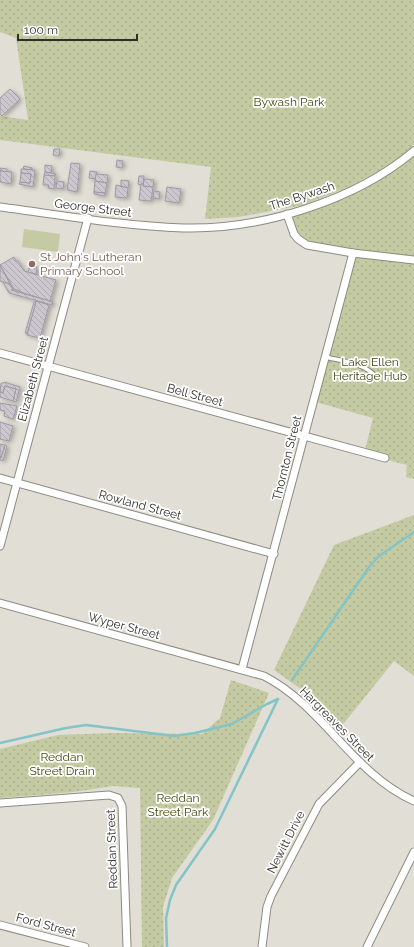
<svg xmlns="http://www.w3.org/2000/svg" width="414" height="947" viewBox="0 0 414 947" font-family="Raleway,sans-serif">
<defs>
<pattern id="grass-dots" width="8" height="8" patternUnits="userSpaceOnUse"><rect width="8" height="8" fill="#c4caa2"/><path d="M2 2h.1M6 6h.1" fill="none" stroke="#a9ae8c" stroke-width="1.8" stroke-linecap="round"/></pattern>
<pattern id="building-back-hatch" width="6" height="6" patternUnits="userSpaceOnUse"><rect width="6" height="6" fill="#ccc7cf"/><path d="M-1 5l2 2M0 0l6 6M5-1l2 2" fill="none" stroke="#b0abb2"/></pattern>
<filter id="shadow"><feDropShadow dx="2.5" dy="1.5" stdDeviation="2" flood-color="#0004"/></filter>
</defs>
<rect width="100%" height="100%" fill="#e1ded5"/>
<g fill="url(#grass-dots)">
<polygon points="0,0 414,0 414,146 400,159 351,186 303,205 239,217 205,219 211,167 0,140 0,116 28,120 16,38 0,32"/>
<polygon points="414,152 414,479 406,477 407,465 364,454 373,418 312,401 352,254 302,243 287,215 345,194"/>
<polygon points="414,515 414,676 394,661 340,728 305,692 274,670 334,545"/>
<polygon points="231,680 269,693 213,820 172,878 163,907 164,947 142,947 140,788 113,786 73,792 0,798 0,749 58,735 113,733 202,734 220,718"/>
</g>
<polygon fill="#c4caa2" points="24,229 60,234 58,252 22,247"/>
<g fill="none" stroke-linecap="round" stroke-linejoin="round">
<g stroke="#83c4c8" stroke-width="2.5">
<polyline points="292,680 369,567 379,556 414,532"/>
<polyline points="0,743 66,728 86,725 174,736 195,733 232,724 267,704 278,699"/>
<polyline points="167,947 166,918 170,900 176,885 215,829 278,699"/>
</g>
</g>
<g fill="url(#building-back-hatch)" stroke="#9f9aa2" filter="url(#shadow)">
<polygon points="10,89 20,99 2,116 0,114 0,98"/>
<polygon points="54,149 60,149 59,156 53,155"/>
<polygon points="117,160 123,161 122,168 116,167"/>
<polygon points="71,163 80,164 77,192 67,190"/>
<polygon points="45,165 52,166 51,173 45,172"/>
<polygon points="24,166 32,168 32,170 23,169"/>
<polygon points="0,168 7,169 7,172 0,171"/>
<polygon points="21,169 35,170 33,187 19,184 20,182 30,183 31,174 21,173"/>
<polygon points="0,171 12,172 11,184 0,182"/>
<polygon points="90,171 97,172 96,179 89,178"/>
<polygon points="45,172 56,174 55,176 44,175"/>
<polygon points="21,173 31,174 30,183 20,182"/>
<polygon points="96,174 108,175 107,183 95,181"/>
<polygon points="44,175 55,176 54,189 48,188 49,185 43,185"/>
<polygon points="139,176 144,176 143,184 141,185 138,184"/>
<polygon points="144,179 154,180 153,187 143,186"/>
<polygon points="121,180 129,181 128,188 121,186"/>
<polygon points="57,181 64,182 63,189 56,188"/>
<polygon points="95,181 107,183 105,193 94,192"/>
<polygon points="141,184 143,184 143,186 153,187 151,201 139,200"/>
<polygon points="116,185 128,188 127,198 115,197"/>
<polygon points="167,187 181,189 179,203 165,201"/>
<polygon points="154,191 160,192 159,199 153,198"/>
<polygon points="94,192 105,193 105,196 94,194"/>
<polygon points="14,257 16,261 18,261 24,271 56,280 50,301 20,292 20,291 14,289 0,265"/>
<polygon points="0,265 10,284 0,281"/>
<polygon points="30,265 37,267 36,274 28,272"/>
<polygon points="3,282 10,284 13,289 11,290 53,302 52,305 9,293"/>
<polygon points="36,301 49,305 40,338 27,335"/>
<polygon points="34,302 36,302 27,334 25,333"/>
<polygon points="4,382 20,387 16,402 13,401 16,389 5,386 3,393 0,392 1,383 4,383"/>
<polygon points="5,386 16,389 13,401 0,397 0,392 3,393"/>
<polygon points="0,403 17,406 13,419 4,416 5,411 0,410"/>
<polygon points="0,422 13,426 9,441 0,439"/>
<polygon points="0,444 5,445 1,458 0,457"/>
<polygon points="5,445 7,446 3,461 0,460 0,457 1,458"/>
</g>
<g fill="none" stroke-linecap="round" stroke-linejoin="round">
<g stroke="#8d8b82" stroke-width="5.5">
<path id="lane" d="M325,357C342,361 366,363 377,378"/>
</g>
<g stroke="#8d8b82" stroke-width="9">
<g id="street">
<path d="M0,207C61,215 122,226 183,228C260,230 355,201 414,151"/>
<polyline points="287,214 294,234 298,239 307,245 353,253 414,260"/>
<polyline points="0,353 385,458"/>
<polyline points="0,478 274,554"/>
<polyline points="0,546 88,218"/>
<path d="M0,603L264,676C323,706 353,774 414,801"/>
<polyline points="242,669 353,253"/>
<polyline points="0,803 109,795 118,798 122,806 127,947"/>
<polyline points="0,925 85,947"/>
<polyline points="262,947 267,907 271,896 319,804 360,762"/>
<polyline points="367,947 414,852"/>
</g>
</g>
<use href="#lane" stroke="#fff" stroke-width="3.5"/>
<use href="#street" stroke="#fff" stroke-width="7"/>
</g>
<circle fill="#8d6e63" stroke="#fff" stroke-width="1.5" cx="32" cy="264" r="4"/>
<g text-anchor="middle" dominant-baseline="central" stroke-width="3.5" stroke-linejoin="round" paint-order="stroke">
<g font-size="12" fill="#44480f" stroke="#fff">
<text x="289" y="102">Bywash Park</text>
<text x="370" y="362">Lake Ellen<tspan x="370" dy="14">Heritage Hub</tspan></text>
<text x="62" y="757">Reddan<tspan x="62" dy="14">Street Drain</tspan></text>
<text x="178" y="798">Reddan<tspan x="178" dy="14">Street Park</tspan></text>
</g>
<g font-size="12" fill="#2e2e2a" stroke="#fff">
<text transform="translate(302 196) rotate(-18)">The Bywash</text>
<text transform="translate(93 208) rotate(7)">George Street</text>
<text transform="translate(33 379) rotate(-75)">Elizabeth Street</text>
<text transform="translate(195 395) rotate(15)">Bell Street</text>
<text transform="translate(287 458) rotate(-76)">Thornton Street</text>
<text transform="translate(140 505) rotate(15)">Rowland Street</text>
<text transform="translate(124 626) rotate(15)">Wyper Street</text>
<text transform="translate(337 724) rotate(45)">Hargreaves Street</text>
<text transform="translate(286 842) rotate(-63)">Newitt Drive</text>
<text transform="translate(112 849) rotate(-92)">Reddan Street</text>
<text transform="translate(46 925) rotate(15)">Ford Street</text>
</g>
<g font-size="12" fill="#785e54" stroke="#fff" text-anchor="start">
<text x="40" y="257">St John's Lutheran<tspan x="40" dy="14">Primary School</tspan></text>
</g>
</g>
<path d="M18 34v6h119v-6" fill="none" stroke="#2e2e2a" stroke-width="2"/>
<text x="24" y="34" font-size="12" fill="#2e2e2a" stroke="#ffffff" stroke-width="3" paint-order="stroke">100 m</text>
</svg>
